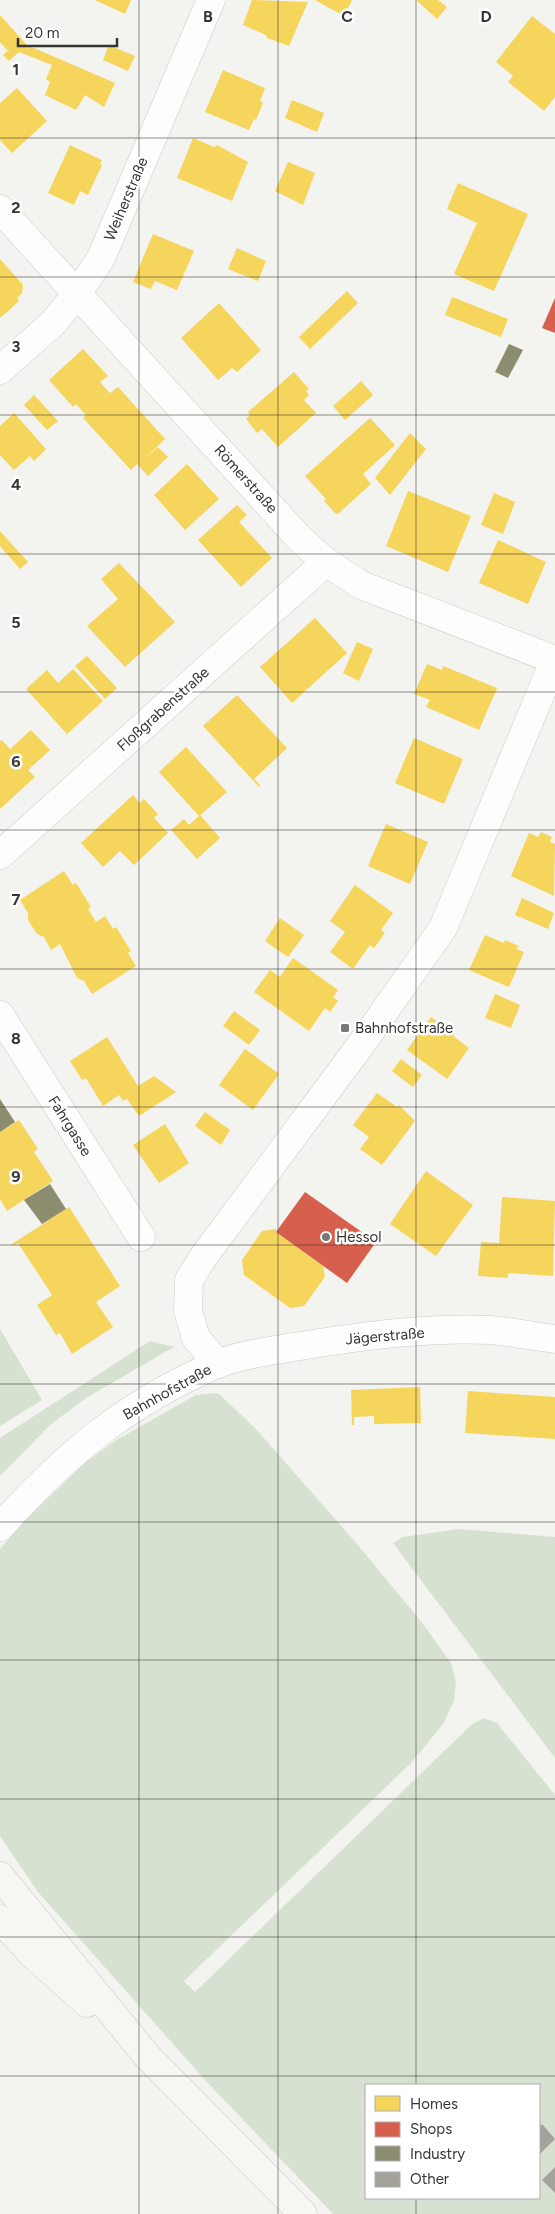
<svg xmlns="http://www.w3.org/2000/svg" width="555" height="2214" viewBox="0 0 555 2214" font-family="Figtree,sans-serif">
<rect width="100%" height="100%" fill="#f3f3ef"/>
<g fill="#d7e1d2" fill-rule="evenodd">
<polygon points="0,1329 42,1400 0,1426"/>
<polygon points="150,1341 174,1347 86,1398 50,1425 0,1476 0,1438"/>
<path d="M218,1393L255,1428L358,1545L423,1624L451,1663L456,1682L454,1700L444,1723L411,1763L184,1981L195,1992L471,1725L484,1718L497,1723L555,1795V2214H333L206,2081L38,1892L0,1836V1549L27,1518L86,1462L118,1439L196,1395ZM366,2085H539V2198H366Z"/>
<polygon points="459,1529 555,1537 555,1758 393,1543 403,1537"/>
</g>
<g fill="#f6d55c">
<polygon points="95,0 131,0 125,14"/>
<polygon points="252,0 308,2 289,46 267,38 266,35 243,25"/>
<polygon points="315,0 352,0 344,16"/>
<polygon points="416,0 438,0 447,7 437,19"/>
<polygon points="0,15 27,45 115,83 104,107 85,95 76,110 45,95 50,82 46,79 52,65 19,52 9,61 3,55 8,51 0,42"/>
<polygon points="532,16 555,34 555,97 544,111 508,82 513,76 496,62"/>
<polygon points="109,45 135,56 128,71 103,60"/>
<polygon points="223,70 265,88 260,101 263,103 256,120 254,119 249,130 205,112"/>
<polygon points="17,88 47,121 12,153 0,140 0,103"/>
<polygon points="292,100 324,113 317,132 285,118"/>
<polygon points="193,138 214,147 217,145 248,162 232,201 177,178"/>
<polygon points="70,145 102,160 100,164 102,165 88,195 80,191 74,205 48,193"/>
<polygon points="288,162 315,173 303,205 275,191"/>
<polygon points="458,183 528,214 494,291 454,274 477,223 447,209"/>
<polygon points="153,234 194,251 177,290 155,281 151,289 133,282"/>
<polygon points="237,248 266,261 258,281 228,269"/>
<polygon points="0,259 23,285 22,293 17,298 19,301 0,318"/>
<polygon points="347,291 358,303 310,349 299,337"/>
<polygon points="452,297 508,319 501,337 445,315"/>
<polygon points="219,303 261,350 237,372 232,368 218,380 181,338"/>
<polygon points="83,349 108,376 100,382 110,393 118,387 165,439 145,458 158,447 168,457 148,476 137,464 131,470 83,418 86,415 76,404 73,407 49,380"/>
<polygon points="294,372 309,389 306,391 309,395 304,400 316,413 278,447 262,429 257,433 246,419 250,415 248,412"/>
<polygon points="361,381 373,395 345,420 333,406"/>
<polygon points="34,395 58,421 47,430 24,405"/>
<polygon points="14,413 46,449 34,461 30,456 14,470 0,455 0,426"/>
<polygon points="370,418 395,445 363,474 371,484 338,514 335,513 324,501 326,499 305,476"/>
<polygon points="410,433 426,449 390,495 375,478"/>
<polygon points="187,464 219,499 185,530 154,495"/>
<polygon points="408,491 471,516 448,572 386,546"/>
<polygon points="494,493 515,502 503,534 481,525"/>
<polygon points="237,505 247,515 239,522 272,558 241,587 198,540"/>
<polygon points="0,531 28,562 20,569 0,546"/>
<polygon points="498,540 546,562 528,604 479,583"/>
<polygon points="119,563 175,622 125,667 87,626 118,599 101,579"/>
<polygon points="315,618 347,653 292,703 260,667"/>
<polygon points="357,642 373,649 359,681 343,673"/>
<polygon points="87,656 117,688 105,699 75,666"/>
<polygon points="427,664 442,670 443,666 497,688 479,730 426,707 430,700 414,694"/>
<polygon points="73,669 103,701 67,734 26,689 47,670 58,683"/>
<polygon points="237,695 287,748 254,779 260,785 259,787 203,726"/>
<polygon points="31,730 50,750 28,770 35,777 0,809 0,741 2,740 10,749"/>
<polygon points="414,738 463,759 444,804 395,783"/>
<polygon points="186,747 227,792 199,816 159,772"/>
<polygon points="133,795 140,803 144,799 158,814 154,818 168,833 134,865 120,851 103,867 81,843"/>
<polygon points="200,815 220,838 197,859 171,830 184,819 189,825"/>
<polygon points="386,824 428,842 410,884 368,866"/>
<polygon points="541,832 552,837 550,842 555,844 554,896 511,876 529,833 538,837"/>
<polygon points="64,871 73,885 76,883 91,907 88,909 96,922 105,916 113,929 116,927 131,951 128,953 136,966 92,994 84,981 77,978 60,944 51,950 44,937 37,934 28,920 28,913 20,900"/>
<polygon points="355,885 393,913 381,930 385,933 374,948 370,945 353,969 330,952 345,932 330,921"/>
<polygon points="522,898 554,913 548,929 515,915"/>
<polygon points="280,918 304,935 288,957 265,941"/>
<polygon points="485,935 504,943 505,940 519,946 516,949 524,952 509,987 469,970"/>
<polygon points="293,958 338,990 333,997 338,1001 330,1012 325,1008 309,1031 254,992 270,970 280,977"/>
<polygon points="495,994 520,1005 511,1028 485,1018"/>
<polygon points="234,1011 260,1030 249,1045 223,1026"/>
<polygon points="431,1017 454,1034 453,1036 469,1048 447,1079 407,1050"/>
<polygon points="107,1037 138,1086 154,1076 176,1092 139,1116 127,1099 123,1101 119,1095 103,1106 86,1078 82,1080 70,1061"/>
<polygon points="245,1049 279,1074 253,1110 219,1085"/>
<polygon points="401,1059 422,1075 413,1087 392,1071"/>
<polygon points="377,1093 397,1107 399,1105 415,1121 382,1165 360,1149 369,1137 353,1125"/>
<polygon points="205,1112 230,1130 221,1145 195,1126"/>
<polygon points="19,1120 38,1149 34,1152 53,1181 7,1211 0,1199 0,1132"/>
<polygon points="165,1124 189,1163 159,1183 133,1145"/>
<polygon points="426,1171 473,1205 436,1256 390,1224"/>
<polygon points="502,1197 555,1201 553,1276 508,1273 508,1278 478,1276 481,1242 499,1243"/>
<polygon points="69,1207 120,1286 96,1302 113,1327 72,1354 60,1333 56,1335 37,1305 52,1295 18,1243 13,1246 12,1244"/>
<polygon points="276,1229 276,1232 323,1266 325,1277 304,1306 290,1308 244,1275 242,1260 262,1231"/>
<polygon points="420,1387 421,1423 374,1424 374,1416 354,1417 354,1425 352,1425 351,1390"/>
<polygon points="468,1391 555,1397 555,1439 465,1433"/>
</g>
<g fill="#d6604d">
<polygon points="555,298 555,333 542,328"/>
<polygon points="305,1192 376,1242 347,1283 276,1232"/>
</g>
<g fill="#8c8c6e">
<polygon points="509,344 523,350 508,378 495,372"/>
<polygon points="0,1099 15,1122 0,1132"/>
<polygon points="50,1184 66,1209 42,1224 24,1200"/>
</g>
<g fill="#a4a39b">
<polygon points="542,2124 555,2139 539,2155 539,2127"/>
<polygon points="555,2167 555,2193 542,2180"/>
</g>
<g fill="none" stroke-linecap="round" stroke-linejoin="round">
<g stroke="#cbcbc8" stroke-width="29">
<g id="street">
<polyline points="0,209 300,539 326,562 361,585 555,660"/>
<polyline points="0,370 53,323 77,294 101,258 211,0"/>
<polyline points="0,855 326,562"/>
<polyline points="0,1015 141,1237"/>
<polyline points="218,1364 196,1338 188,1311 189,1280 204,1256 360,1046 443,928 555,659"/>
<path d="M0,1527C66,1454 124,1405 215,1365C238,1355 275,1350 300,1346C362,1336 428,1327 491,1330C512,1332 534,1336 555,1339"/>
</g>
</g>
<g stroke="#cbcbc8" stroke-width="29">
<g id="secondary">
<polyline points="0,1876 147,2056 303,2214"/>
<polyline points="0,1919 33,1955 87,2003"/>
</g>
</g>
<use href="#street" stroke="#fdfdfd" stroke-width="28"/>
<use href="#secondary" stroke="#f7f6f2" stroke-width="28"/>
</g>
<path fill="none" stroke="#363532" stroke-width="1" stroke-opacity="0.55" d="M139,0V2214M278,0V2214M416,0V2085M0,138H555M0,277H555M0,415H555M0,554H555M0,692H555M0,830H555M0,969H555M0,1107H555M0,1245H555M0,1384H555M0,1522H555M0,1660H555M0,1799H555M0,1937H555M0,2076H555M416,2198V2214"/>
<g fill="#787874" stroke="#fff" stroke-width="2">
<rect x="340" y="1023" width="10" height="10" rx="2.5"/>
<circle cx="326" cy="1237" r="5"/>
</g>
<g text-anchor="middle" dominant-baseline="central" stroke-width="5" stroke-linejoin="round" paint-order="stroke">
<g font-size="15" fill="#363532" stroke="#fff">
<text transform="translate(126 199) rotate(-67)">Weiherstraße</text>
<text transform="translate(246 479) rotate(48)">Römerstraße</text>
<text transform="translate(163 709) rotate(-42)">Floßgrabenstraße</text>
<text transform="translate(70 1126) rotate(58)">Fahrgasse</text>
<text transform="translate(385 1336) rotate(-5)">Jägerstraße</text>
<text transform="translate(167 1392) rotate(-29)">Bahnhofstraße</text>
</g>
<g font-size="15" fill="#363532" stroke="#fff" text-anchor="start">
<text x="355" y="1028">Bahnhofstraße</text>
<text x="336" y="1237">Hessol</text>
</g>
</g>
<g font-size="16" text-anchor="middle" font-weight="bold" fill="#363532" stroke="#fff" stroke-width="5" stroke-linejoin="round" paint-order="stroke">
<text x="208" y="22">B</text>
<text x="347" y="22">C</text>
<text x="486" y="22">D</text>
<text x="16" y="75">1</text>
<text x="16" y="213">2</text>
<text x="16" y="352">3</text>
<text x="16" y="490">4</text>
<text x="16" y="628">5</text>
<text x="16" y="767">6</text>
<text x="16" y="905">7</text>
<text x="16" y="1044">8</text>
<text x="16" y="1182">9</text>
</g>
<rect x="365" y="2084" width="175" height="115" fill="#ffffff" stroke="#afaead"/>
<rect x="375" y="2096" width="25" height="15" fill="#f6d55c" stroke="#afaead"/>
<text x="410" y="2109" font-size="15" fill="#363532">Homes</text>
<rect x="375" y="2122" width="25" height="15" fill="#d6604d" stroke="#afaead"/>
<text x="410" y="2134" font-size="15" fill="#363532">Shops</text>
<rect x="375" y="2146" width="25" height="15" fill="#8c8c6e" stroke="#afaead"/>
<text x="410" y="2159" font-size="15" fill="#363532">Industry</text>
<rect x="375" y="2172" width="25" height="15" fill="#a4a39b" stroke="#afaead"/>
<text x="410" y="2184" font-size="15" fill="#363532">Other</text>
<path d="M18 38v8h99v-8" fill="none" stroke="#363532" stroke-width="2.5"/>
<text x="25" y="38" font-size="15" fill="#363532" stroke="#ffffff" stroke-width="4" paint-order="stroke">20 m</text>
</svg>
